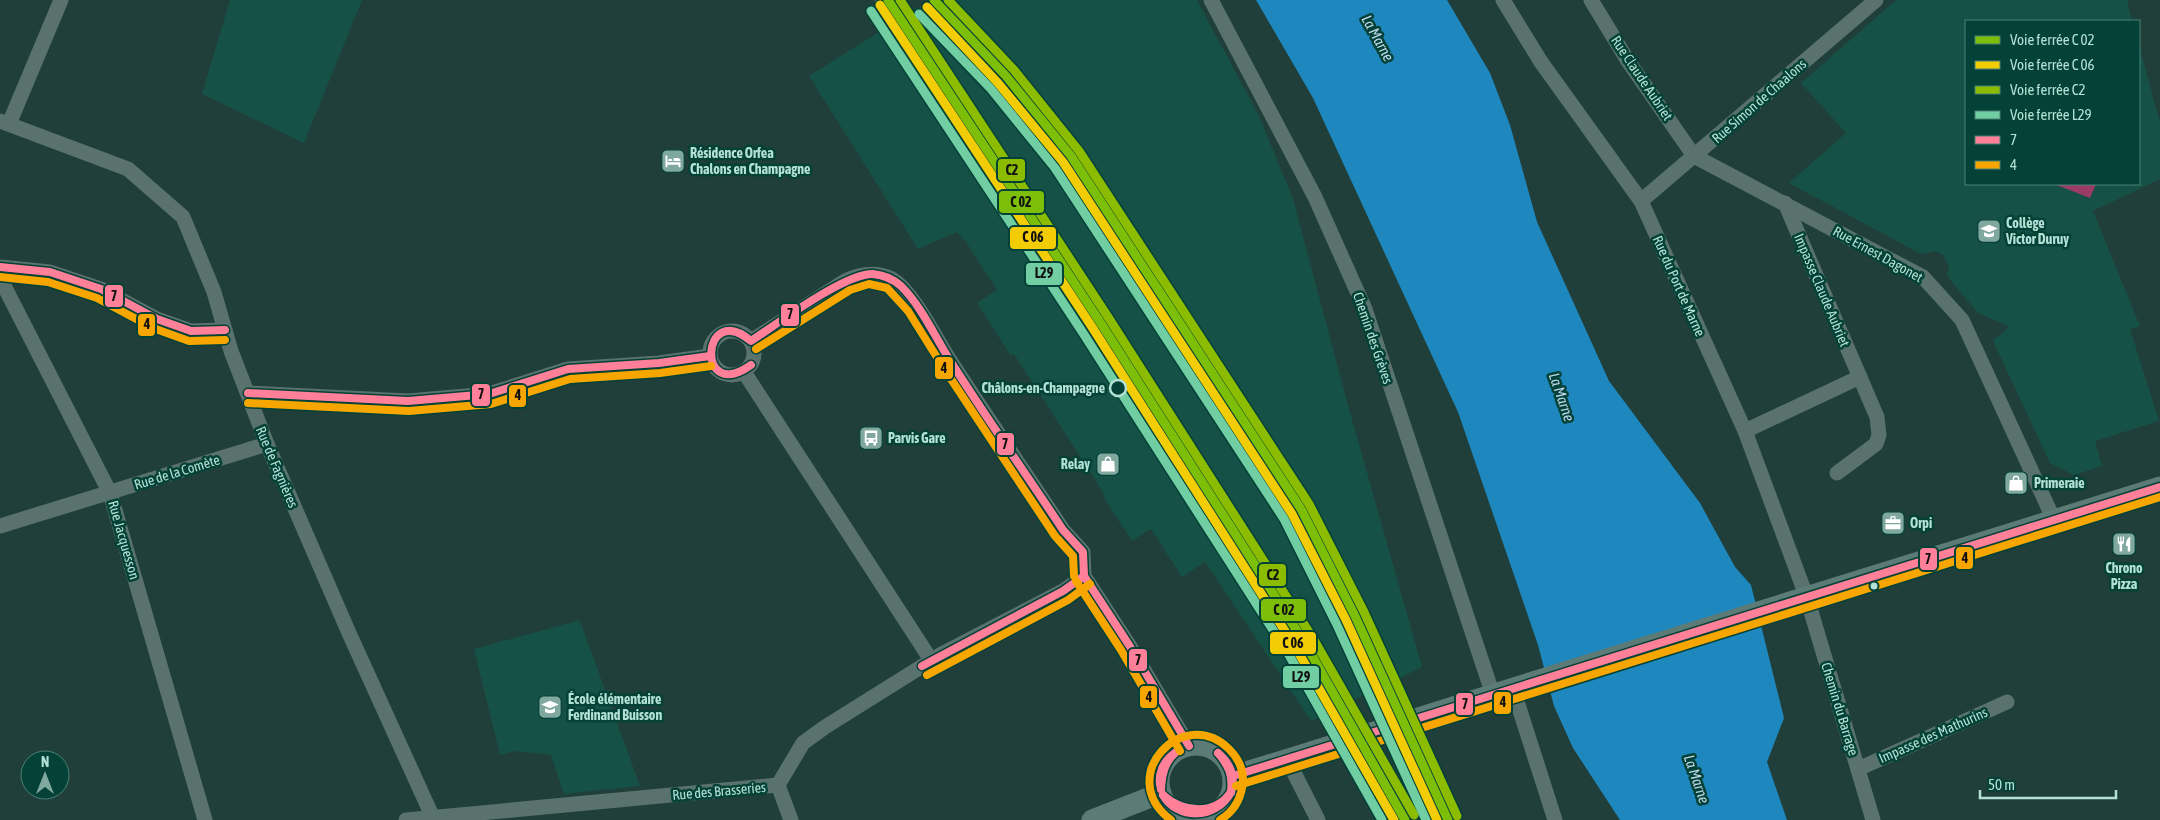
<svg xmlns="http://www.w3.org/2000/svg" width="2160" height="820" viewBox="0 0 2160 820" font-family="'Asap Condensed',sans-serif">
<rect width="100%" height="100%" fill="#213f3a"/>
<g fill="#165147">
<polygon points="230,0 362,0 304,143 202,94"/>
<polygon points="930,0 1197,0 1259,116 1293,199 1349,409 1422,667 1311,721 1205,562 1182,577 1151,529 1132,541 1105,500 1103,492 1014,354 1011,356 977,303 997,290 966,242 957,232 918,249 809,76"/>
<polygon points="1896,0 2127,0 2132,21 1966,21 1966,184 2139,184 2139,45 2160,123 2160,179 2093,211 2140,326 2130,329 2159,421 2095,441 2102,466 2074,475 2050,463 1993,341 2009,327 1977,312 1947,276 1949,267 1943,255 1936,251 1921,254 1789,183 1846,133 1801,83"/>
<polygon points="580,620 580,621 640,786 564,794 551,755 517,751 500,755 474,649"/>
</g>
<polygon fill="#9b3c64" points="2054,184 2096,184 2090,198"/>
<polygon fill="#1e88be" points="1256,0 1447,0 1490,73 1510,125 1537,222 1609,381 1700,503 1735,567 1751,585 1784,718 1767,762 1787,820 1620,820 1573,748 1554,706 1538,645 1458,412 1313,98"/>
<g fill="none" stroke-linecap="round" stroke-linejoin="round">
<g stroke="#59726d" stroke-width="15">
<polyline points="1211,0 1315,197 1365,309 1493,695"/>
<polyline points="1503,0 1541,62 1641,201 1745,431 1807,598 1873,820"/>
<polyline points="1591,0 1628,61 1694,156 1923,277 1962,320 2054,520"/>
<polyline points="0,121 128,169 183,217 214,292 231,351 267,444 349,633 434,820"/>
<polyline points="9,124 61,0"/>
<polyline points="1641,201 1876,0"/>
<polyline points="1785,203 1877,417 1879,435 1876,444 1837,473"/>
<polyline points="0,267 50,272 101,289 157,319 191,331 225,330"/>
<polyline points="0,278 110,493 205,820"/>
<circle cx="732" cy="353" r="22"/>
<path d="M751,341L845,281C860,274 876,271 892,279C913,291 937,341 951,362C988,419 1026,474 1063,530L1083,552L1084,576"/>
<polyline points="744,372 931,660"/>
<polyline points="248,393 408,401 489,394 568,369 659,363 710,356"/>
<polyline points="1745,431 1860,377"/>
<polyline points="0,526 267,444"/>
<polyline points="1084,576 1129,645 1189,746"/>
<polyline points="1513,689 1555,820"/>
<polyline points="1287,759 1318,820"/>
<polyline points="1858,769 2007,702"/>
<polyline points="778,785 791,820"/>
<polyline points="406,820 778,785 803,743 825,727 940,655 1063,591 1084,576"/>
</g>
<g stroke="#5c7b76" stroke-width="21">
<polyline points="1472,701 2160,487"/>
<circle cx="1196" cy="782" r="37"/>
<polyline points="1233,776 1311,752"/>
<polyline points="1092,820 1161,793"/>
</g>
<polyline stroke="#607773" stroke-width="4" stroke-dasharray="9 9" stroke-linecap="butt" points="876,0 991,174 1136,403 1298,650 1394,820"/>
<polyline stroke="#5c7b76" stroke-width="21" points="1311,752 1472,701"/>
<g stroke="#044137" stroke-width="11">
<g id="bus-1">
<polyline points="0,267 50,272 101,289 157,319 191,331 225,330"/>
<path d="M751,365C695,405 701,299 751,341C777,324 845,273 873,274C884,275 893,279 901,286C922,307 935,337 951,362C987,419 1026,474 1063,530L1083,552L1084,576"/>
<polyline points="248,393 408,401 489,394 568,369 659,363 710,356"/>
<polyline points="1084,576 1129,645 1189,746"/>
<polyline points="922,666 1063,591 1084,576"/>
<path d="M1218,753C1230,763 1236,777 1231,792"/>
<path d="M1218,753C1229,766 1233,775 1231,792"/>
<polyline points="1233,776 2160,487"/>
<path d="M1161,789C1157,775 1163,761 1175,753"/>
<path d="M1161,789C1162,775 1164,763 1175,753"/>
<path d="M1163,795C1183,813 1215,816 1231,792"/>
<path d="M1163,795C1177,820 1216,820 1231,792"/>
</g>
</g>
<g stroke="#044137" stroke-width="11">
<g id="bus-2">
<polyline points="0,277 48,282 97,298 153,328 189,341 225,340"/>
<polyline points="756,349 850,290 869,284 887,288 908,311 943,367 1055,536 1073,556 1074,576"/>
<polyline points="248,403 409,411 491,404 570,379 660,373 711,366"/>
<polyline points="1076,581 1121,650 1180,751"/>
<polyline points="927,675 1068,600 1090,584"/>
<polyline points="1236,786 2160,497"/>
<path d="M1171,820C1114,777 1183,704 1229,749C1237,757 1243,768 1243,780C1242,797 1235,811 1220,820"/>
</g>
</g>
<use href="#bus-1" stroke="#ff8098" stroke-width="8"/>
<use href="#bus-2" stroke="#f7a600" stroke-width="8"/>
<g stroke="#044137" stroke-width="12">
<g id="rail-1">
<polyline points="888,0 1100,322 1306,645 1405,820"/>
<polyline points="934,0 1006,76 1071,156 1301,509 1355,616 1448,820"/>
</g>
</g>
<g stroke="#044137" stroke-width="12">
<g id="rail-2">
<polyline points="880,5 1092,327 1297,650 1394,820"/>
<polyline points="927,7 998,83 1063,162 1292,514 1346,620 1437,820"/>
</g>
</g>
<g stroke="#044137" stroke-width="12">
<g id="rail-3">
<polyline points="900,0 1108,317 1314,640 1414,815"/>
<polyline points="948,0 1014,70 1079,151 1309,504 1364,612 1457,816"/>
</g>
</g>
<g stroke="#044137" stroke-width="12">
<g id="rail-4">
<polyline points="871,11 1083,333 1289,655 1382,820"/>
<polyline points="919,14 991,89 1055,168 1284,519 1337,625 1426,820"/>
</g>
</g>
<use href="#rail-1" stroke="#7dbe08" stroke-width="9"/>
<use href="#rail-2" stroke="#f2cc05" stroke-width="9"/>
<use href="#rail-3" stroke="#8cbc00" stroke-width="9"/>
<use href="#rail-4" stroke="#71cea3" stroke-width="9"/>
</g>
<defs>
<g id="hotel-square" transform="scale(1.25)"><rect x="-9" y="-9" width="18" height="18" rx="4" fill="#80a89f" stroke="#044137"/><path d="M-6-4.5h1.5V1H6V5H4.5V3h-9V5H-6ZM-4 0a1.8 1.8 0 1 1 3.6 0ZM.5 0V-2.5h3Q6-2.5 6 0Z" fill="#fff"/></g>
<g id="school-square" transform="scale(1.25)"><rect x="-9" y="-9" width="18" height="18" rx="4" fill="#80a89f" stroke="#044137"/><path d="M0-5L7-2L0 1L-7-2ZM-4 1L0 2.5L4 1V4Q0 6-4 4Z" fill="#fff"/></g>
<g id="bus-square" transform="scale(1.25)"><rect x="-9" y="-9" width="18" height="18" rx="4" fill="#80a89f" stroke="#044137"/><path d="M-5-6H5V4H4V6H2V4H-2V6H-4V4H-5ZM-3.5-4V0h7V-4ZM-3.5 1.2v1.5H-2V1.2ZM2 1.2v1.5H3.5V1.2Z" fill="#fff"/></g>
<g id="shop-square" transform="scale(1.25)"><rect x="-9" y="-9" width="18" height="18" rx="4" fill="#80a89f" stroke="#044137"/><path d="M-5-2.5h2.3a2.7 3.5 0 0 1 5.4 0H5L5.5 6h-11ZM-1.5-2.5h3a1.5 2.3 0 0 0-3 0Z" fill="#fff"/></g>
<g id="office-square" transform="scale(1.25)"><rect x="-9" y="-9" width="18" height="18" rx="4" fill="#80a89f" stroke="#044137"/><path d="M-6-3h4V-5.5h4V-3h4V5H-6ZM-1-4.5V-3h2v-1.5ZM-6 0V1H6V0Z" fill="#fff"/></g>
<g id="restaurant-square" transform="scale(1.25)"><rect x="-9" y="-9" width="18" height="18" rx="4" fill="#80a89f" stroke="#044137"/><path d="M-5-6h1v4h1v-4h1v4h1v-4h1v5L-1.5 .5V6h-2V.5L-5-1ZM5-6V6H3V1.5H1.5Q1.5-4 5-6Z" fill="#fff"/></g>
</defs>
<g fill-rule="evenodd">
<use href="#hotel-square" x="673" y="161"/>
<use href="#school-square" x="1989" y="231"/>
<use href="#bus-square" x="871" y="438"/>
<use href="#shop-square" x="1108" y="464"/>
<use href="#shop-square" x="2016" y="483"/>
<use href="#office-square" x="1893" y="523"/>
<use href="#restaurant-square" x="2124" y="544"/>
<use href="#school-square" x="550" y="707"/>
</g>
<circle fill="#044137" stroke="#b3e1d6" stroke-width="2.5" cx="1118" cy="388" r="8"/>
<circle fill="#b3e1d6" stroke="#044137" stroke-width="2" cx="1874" cy="586" r="4.5"/>
<g text-anchor="middle" dominant-baseline="central" stroke-width="5" stroke-linejoin="round" paint-order="stroke">
<g font-size="14" fill="#b3e1d6" stroke="#044137">
<text transform="translate(1642 78) rotate(56)">Rue Claude Aubriet</text>
<text transform="translate(1759 101) rotate(-41)">Rue Simon de Chaalons</text>
<text transform="translate(1878 254) rotate(29)">Rue Ernest Dagonet</text>
<text transform="translate(1679 286) rotate(66)">Rue du Port de Marne</text>
<text transform="translate(1822 290) rotate(67)">Impasse Claude Aubriet</text>
<text transform="translate(1373 338) rotate(71)">Chemin des Grèves</text>
<text transform="translate(277 467) rotate(67)">Rue de Fagnières</text>
<text transform="translate(177 472) rotate(-17)">Rue de la Comète</text>
<text transform="translate(124 540) rotate(74)">Rue Jacquesson</text>
<text transform="translate(1840 709) rotate(73)">Chemin du Barrage</text>
<text transform="translate(1933 735) rotate(-24)">Impasse des Mathurins</text>
<text transform="translate(719 791) rotate(-5)">Rue des Brasseries</text>
</g>
<g font-size="14" font-weight="bold" fill="#b3e1d6" stroke="#044137" text-anchor="start">
<text x="690" y="153">Résidence Orfea<tspan x="690" dy="16">Chalons en Champagne</tspan></text>
<text x="2006" y="223">Collège<tspan x="2006" dy="16">Victor Duruy</tspan></text>
<text x="888" y="438">Parvis Gare</text>
<text x="1090" y="464" text-anchor="end">Relay</text>
<text x="2034" y="483">Primeraie</text>
<text x="1910" y="523">Orpi</text>
<text x="2124" y="568" text-anchor="middle">Chrono<tspan x="2124" dy="16">Pizza</tspan></text>
<text x="568" y="699">École élémentaire<tspan x="568" dy="16">Ferdinand Buisson</tspan></text>
</g>
<g font-size="14" font-weight="bold" fill="#b3e1d6" stroke="#044137" text-anchor="end">
<text x="1105" y="388">Châlons-en-Champagne</text>
</g>
<g font-size="15" font-style="italic" fill="#bdd7ea" stroke="#044137">
<text transform="translate(1378 38) rotate(61)">La Marne</text>
<text transform="translate(1562 397) rotate(71)">La Marne</text>
<text transform="translate(1697 779) rotate(71)">La Marne</text>
</g>
</g>
<g stroke="#044137" stroke-width="2">
<rect x="997" y="158" width="29" height="24" rx="5" fill="#8cbc00"/>
<rect x="998" y="190" width="47" height="24" rx="5" fill="#7dbe08"/>
<rect x="1009" y="226" width="48" height="24" rx="5" fill="#f2cc05"/>
<rect x="1025" y="262" width="38" height="24" rx="5" fill="#71cea3"/>
<rect x="104" y="284" width="20" height="24" rx="5" fill="#ff8098"/>
<rect x="780" y="303" width="20" height="24" rx="5" fill="#ff8098"/>
<rect x="137" y="313" width="19" height="24" rx="5" fill="#f7a600"/>
<rect x="934" y="356" width="20" height="24" rx="5" fill="#f7a600"/>
<rect x="471" y="383" width="20" height="24" rx="5" fill="#ff8098"/>
<rect x="508" y="384" width="19" height="24" rx="5" fill="#f7a600"/>
<rect x="996" y="432" width="19" height="24" rx="5" fill="#ff8098"/>
<rect x="1955" y="546" width="19" height="24" rx="5" fill="#f7a600"/>
<rect x="1919" y="547" width="19" height="24" rx="5" fill="#ff8098"/>
<rect x="1258" y="563" width="29" height="24" rx="5" fill="#8cbc00"/>
<rect x="1260" y="598" width="47" height="24" rx="5" fill="#7dbe08"/>
<rect x="1269" y="631" width="48" height="24" rx="5" fill="#f2cc05"/>
<rect x="1128" y="648" width="20" height="24" rx="5" fill="#ff8098"/>
<rect x="1282" y="665" width="38" height="24" rx="5" fill="#71cea3"/>
<rect x="1139" y="685" width="19" height="24" rx="5" fill="#f7a600"/>
<rect x="1493" y="691" width="19" height="24" rx="5" fill="#f7a600"/>
<rect x="1455" y="692" width="19" height="24" rx="5" fill="#ff8098"/>
</g>
<g font-size="14" text-anchor="middle" font-weight="bold" fill="#111">
<text x="1012" y="175">C2</text>
<text x="1021" y="207">C 02</text>
<text x="1033" y="242">C 06</text>
<text x="1044" y="278">L29</text>
<text x="114" y="301">7</text>
<text x="790" y="319">7</text>
<text x="147" y="329">4</text>
<text x="944" y="373">4</text>
<text x="481" y="399">7</text>
<text x="518" y="400">4</text>
<text x="1005" y="449">7</text>
<text x="1965" y="563">4</text>
<text x="1928" y="564">7</text>
<text x="1273" y="580">C2</text>
<text x="1284" y="615">C 02</text>
<text x="1293" y="648">C 06</text>
<text x="1138" y="665">7</text>
<text x="1301" y="682">L29</text>
<text x="1149" y="702">4</text>
<text x="1503" y="707">4</text>
<text x="1465" y="709">7</text>
</g>
<rect x="1965" y="20" width="175" height="165" fill="#044137" stroke="#4a8177"/>
<rect x="1975" y="36" width="25" height="8" fill="#7dbe08" stroke="#4a8177"/>
<text x="2010" y="45" font-size="15" fill="#b3e1d6">Voie ferrée C 02</text>
<rect x="1975" y="61" width="25" height="8" fill="#f2cc05" stroke="#4a8177"/>
<text x="2010" y="70" font-size="15" fill="#b3e1d6">Voie ferrée C 06</text>
<rect x="1975" y="86" width="25" height="8" fill="#8cbc00" stroke="#4a8177"/>
<text x="2010" y="95" font-size="15" fill="#b3e1d6">Voie ferrée C2</text>
<rect x="1975" y="111" width="25" height="8" fill="#71cea3" stroke="#4a8177"/>
<text x="2010" y="120" font-size="15" fill="#b3e1d6">Voie ferrée L29</text>
<rect x="1975" y="136" width="25" height="8" fill="#ff8098" stroke="#4a8177"/>
<text x="2010" y="145" font-size="15" fill="#b3e1d6">7</text>
<rect x="1975" y="161" width="25" height="8" fill="#f7a600" stroke="#4a8177"/>
<text x="2010" y="170" font-size="15" fill="#b3e1d6">4</text>
<g transform="translate(45 775)"><circle r="24" fill="#044137" stroke="#4a8177"/>
<path d="M0-4L9 19L0 12L-9 19Z" fill="#80a89f"/>
<text y="-8" font-size="14" font-weight="bold" text-anchor="middle" fill="#b3e1d6">N</text>
</g>
<path d="M1980 790v8h136v-8" fill="none" stroke="#b3e1d6" stroke-width="2.5"/>
<text x="1988" y="790" font-size="15" fill="#b3e1d6" stroke="#044137" stroke-width="4" paint-order="stroke">50 m</text>
</svg>
